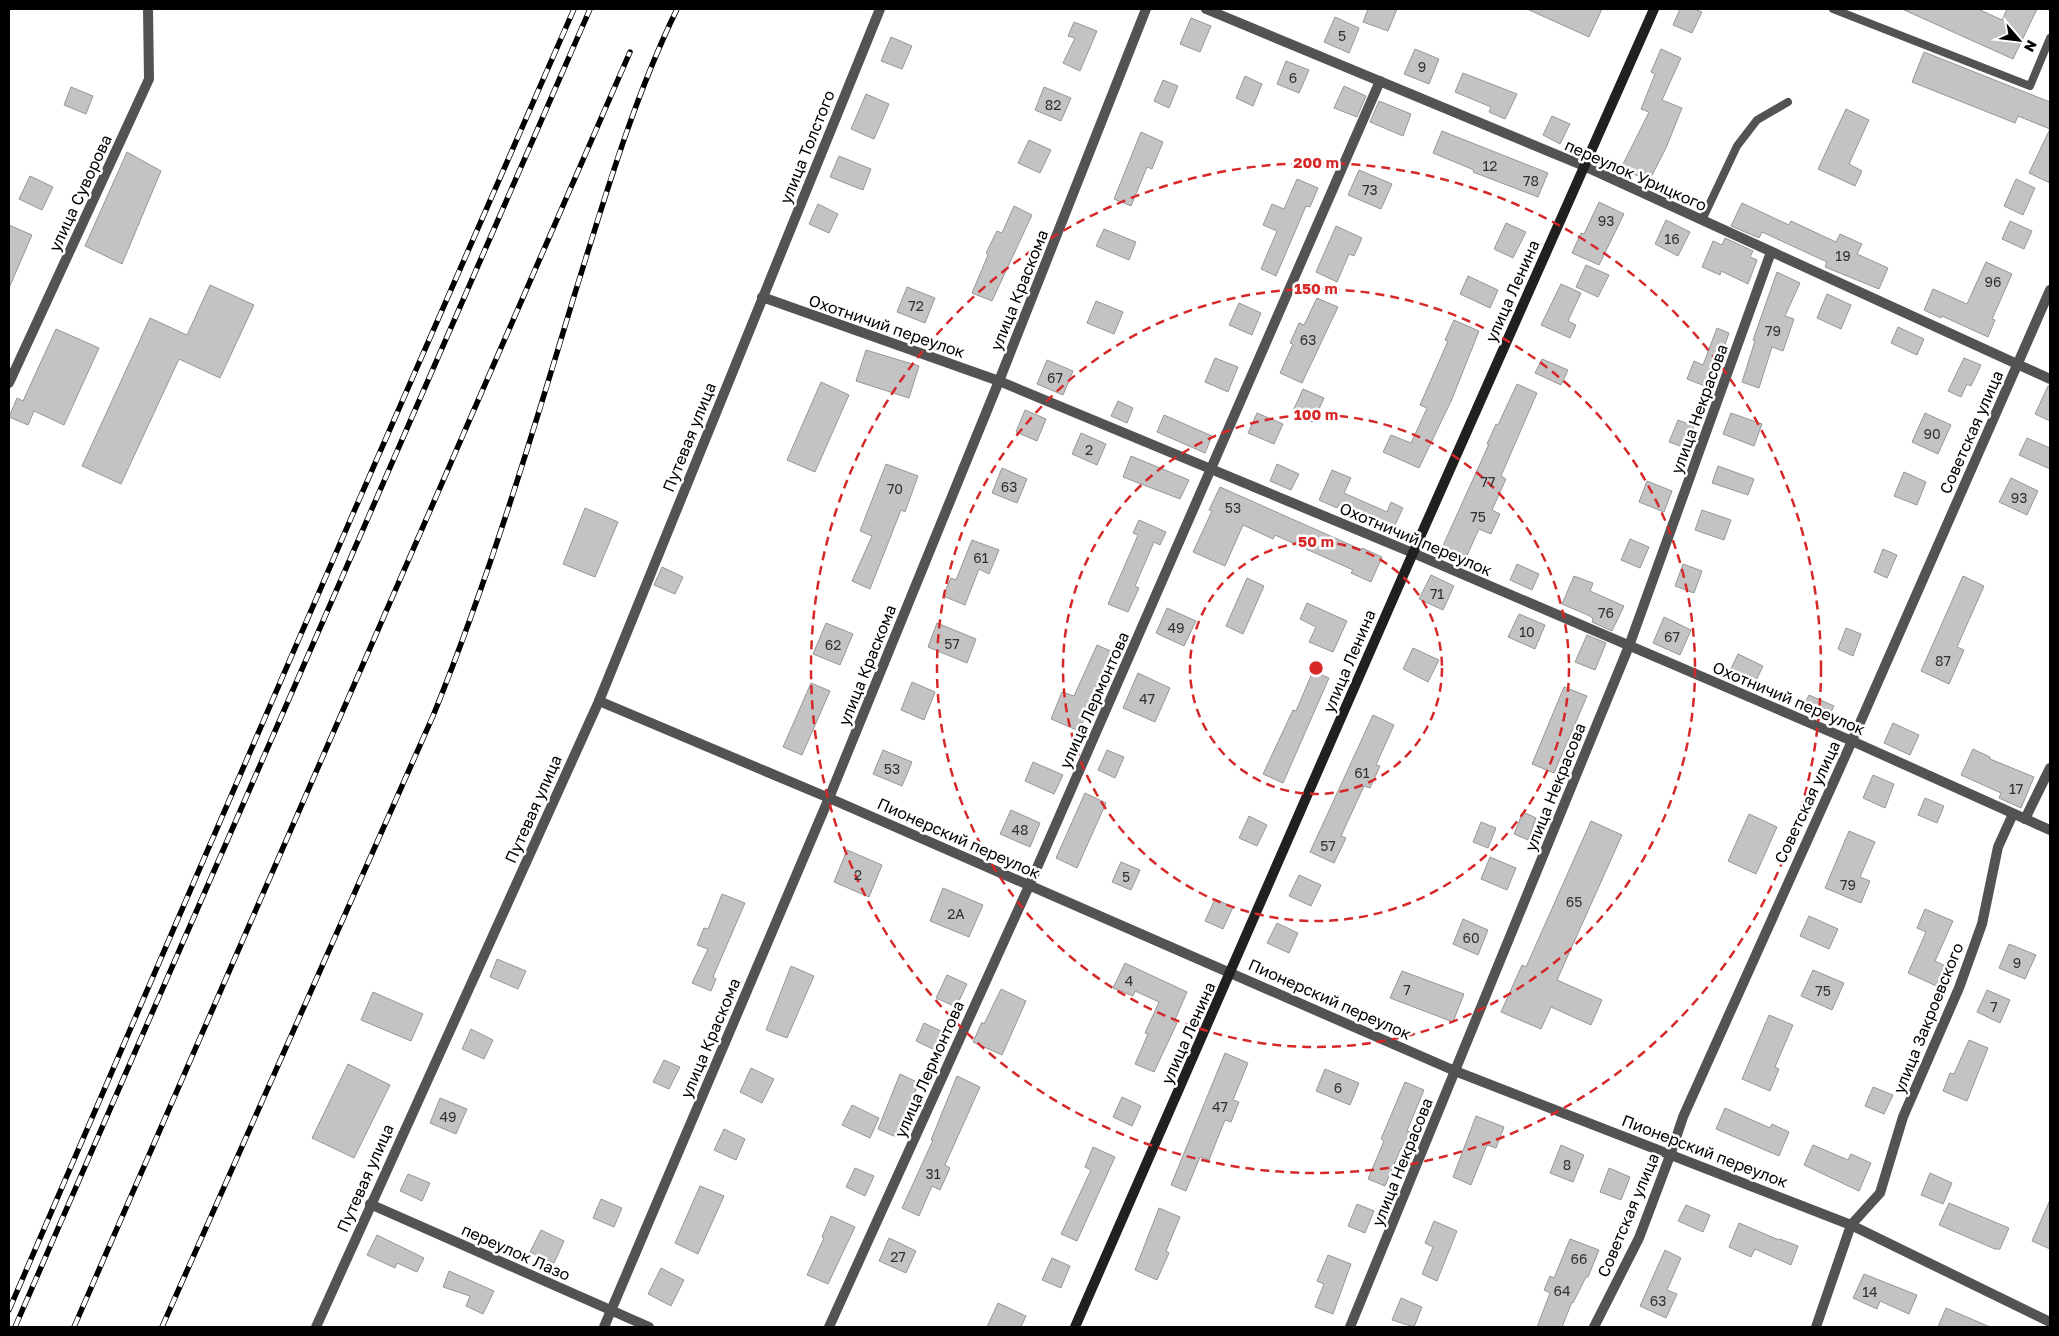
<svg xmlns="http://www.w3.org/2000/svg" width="2059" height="1336" viewBox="0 0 2059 1336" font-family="'Golos Text',sans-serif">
<rect width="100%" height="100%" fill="#fff"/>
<g fill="#c3c3c3" stroke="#979797">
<polygon points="1368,9 1397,9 1388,31 1363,22"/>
<polygon points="1527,9 1602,9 1589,37"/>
<polygon points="1680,9 1694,9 1702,12 1692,33 1673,25"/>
<polygon points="1902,9 1978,9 2002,20 2007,9 2037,9 2013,59"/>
<polygon points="1335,17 1359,28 1349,53 1324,42"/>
<polygon points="1191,18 1211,26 1200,52 1180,44"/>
<polygon points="1074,22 1097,31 1080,71 1063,63 1075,38 1068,36"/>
<polygon points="891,37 912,46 902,69 881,61"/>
<polygon points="1415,49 1439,59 1429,84 1404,74"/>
<polygon points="1661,49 1681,58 1662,100 1682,108 1666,148 1649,181 1621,168 1649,112 1641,109 1655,74 1651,72"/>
<polygon points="1924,52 2050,102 2050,183 2029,173 2050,129 2018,116 2015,123 1912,82"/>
<polygon points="1286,61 1309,70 1299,93 1277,84"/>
<polygon points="1463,73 1517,94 1505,119 1489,112 1491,107 1455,92"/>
<polygon points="1245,76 1262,84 1253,106 1236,98"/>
<polygon points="1163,80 1178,86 1169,108 1154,101"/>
<polygon points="1344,86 1366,96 1357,117 1334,108"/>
<polygon points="71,87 93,96 86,114 64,105"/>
<polygon points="1044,87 1071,98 1061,121 1035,110"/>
<polygon points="866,94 889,104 874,139 851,129"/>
<polygon points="1379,101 1411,114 1403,136 1370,122"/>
<polygon points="1846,109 1869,120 1849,164 1862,171 1855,186 1818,169"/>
<polygon points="1552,116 1570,124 1560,144 1543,135"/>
<polygon points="1442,131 1548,173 1538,197 1473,172 1474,170 1433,153"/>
<polygon points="1141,132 1163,142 1152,169 1147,167 1131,206 1114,199"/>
<polygon points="1029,140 1051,150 1040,173 1018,163"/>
<polygon points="127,152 161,171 122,264 85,246"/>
<polygon points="839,156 871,169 863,190 830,177"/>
<polygon points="1359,170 1392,184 1381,209 1348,195"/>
<polygon points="30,176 53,187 42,210 19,199"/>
<polygon points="1297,179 1318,188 1310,207 1306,206 1276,276 1261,269 1277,231 1263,225 1272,204 1284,209"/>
<polygon points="2016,179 2035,188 2023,215 2004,206"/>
<polygon points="1599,202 1624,214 1599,265 1572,253 1581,233 1584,234"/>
<polygon points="1742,203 1789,225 1791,221 1836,242 1840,234 1862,244 1857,254 1888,268 1879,289 1825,267 1827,262 1762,232 1759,238 1731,226"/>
<polygon points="818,204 838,214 829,233 809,224"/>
<polygon points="1014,206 1032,215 992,301 972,293 988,255 986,253 997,231 1002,233"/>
<polygon points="1666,220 1690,232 1678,256 1655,244"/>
<polygon points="2010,221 2032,231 2024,249 2002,239"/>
<polygon points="1506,223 1526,232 1513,258 1494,249"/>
<polygon points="9,225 32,235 9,288"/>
<polygon points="1336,226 1362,238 1354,256 1349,254 1337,282 1316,272"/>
<polygon points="1104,229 1136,242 1129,260 1096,246"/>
<polygon points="1725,238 1753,251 1750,257 1757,260 1748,284 1721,271 1720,275 1702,267 1713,241 1722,245"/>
<polygon points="1986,262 2012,274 1992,319 1995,320 1988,337 1942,316 1941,318 1924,310 1933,289 1967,304"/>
<polygon points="1586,265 1609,275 1598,297 1576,287"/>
<polygon points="1777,272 1800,283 1785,316 1794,319 1783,351 1772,347 1759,388 1742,382 1755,341 1753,340"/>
<polygon points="1468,276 1498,290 1490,308 1460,294"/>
<polygon points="1561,284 1581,293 1568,321 1576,325 1570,338 1541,325"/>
<polygon points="210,285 254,305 220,378 179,359 121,484 82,466 150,318 187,335"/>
<polygon points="907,287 935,298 925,323 897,312"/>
<polygon points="1827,294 1851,305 1841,329 1817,318"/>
<polygon points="1317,298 1338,307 1302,383 1280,373 1293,344 1290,343 1299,323 1304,325"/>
<polygon points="1096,301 1123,312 1114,334 1087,323"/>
<polygon points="1239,303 1261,313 1252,335 1229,325"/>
<polygon points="1454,320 1479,331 1452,399 1419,468 1383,452 1391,435 1411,443 1427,408 1420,405 1448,341 1445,340"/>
<polygon points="1898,327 1924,339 1917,355 1891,343"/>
<polygon points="1717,328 1729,333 1710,388 1687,379 1694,361 1703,365"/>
<polygon points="56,329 99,348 64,425 34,411 28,425 9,417 17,398 23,401"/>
<polygon points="866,350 919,366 909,398 856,381"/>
<polygon points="1215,358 1238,367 1228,392 1205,382"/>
<polygon points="1964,358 1981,365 1971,386 1967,384 1961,397 1948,391"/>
<polygon points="1542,359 1568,370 1561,385 1535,373"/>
<polygon points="1047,360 1073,371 1063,395 1037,384"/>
<polygon points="821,382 849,395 815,472 787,460"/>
<polygon points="1517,384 1537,393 1501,476 1506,479 1492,510 1500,514 1491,534 1479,529 1464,562 1440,552 1489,444 1487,444 1496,424 1498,425"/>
<polygon points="2048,386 2050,386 2050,421 2035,414"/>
<polygon points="1303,389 1324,398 1313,422 1292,413"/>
<polygon points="1118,401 1133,408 1127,423 1111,416"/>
<polygon points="1025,410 1046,419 1037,441 1016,432"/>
<polygon points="1257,413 1283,424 1274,444 1248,433"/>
<polygon points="1731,413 1762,424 1754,446 1723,434"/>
<polygon points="1925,413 1951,425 1938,454 1912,442"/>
<polygon points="1164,415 1212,436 1205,453 1157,432"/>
<polygon points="1678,420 1694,426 1686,448 1669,442"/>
<polygon points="1081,433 1106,444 1097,465 1072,454"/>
<polygon points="2027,438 2050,448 2050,469 2019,455"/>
<polygon points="1131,456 1189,480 1180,499 1123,477"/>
<polygon points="886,464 918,476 905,512 901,510 870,589 852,581 872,536 860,531"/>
<polygon points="1277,464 1299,474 1291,490 1270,481"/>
<polygon points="1718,466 1754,479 1748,495 1712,483"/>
<polygon points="1002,468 1027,479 1017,503 992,493"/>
<polygon points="1332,470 1351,478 1344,493 1387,512 1391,502 1403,508 1393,529 1339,505 1337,508 1319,500"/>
<polygon points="1904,472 1926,482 1917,505 1894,496"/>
<polygon points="2011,478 2038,491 2027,515 1999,502"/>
<polygon points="1647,481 1672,491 1664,512 1639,502"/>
<polygon points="1220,487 1362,550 1362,548 1382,557 1371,582 1351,573 1353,570 1275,535 1273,539 1243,525 1225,566 1193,552 1212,511 1209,510"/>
<polygon points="585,508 618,522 595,577 563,564"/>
<polygon points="1702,510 1731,520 1724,540 1695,530"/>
<polygon points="1139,520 1166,532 1160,545 1154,542 1135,586 1139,588 1128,612 1108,604 1138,535 1133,533"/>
<polygon points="1630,539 1649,547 1640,568 1621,560"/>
<polygon points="972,540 999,550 989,574 979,569 965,605 943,596 951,578 956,580"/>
<polygon points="1883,549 1897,555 1887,578 1874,572"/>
<polygon points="1517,564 1539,574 1532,590 1510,580"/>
<polygon points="1683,564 1702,571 1694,593 1675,586"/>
<polygon points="662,567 683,577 675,594 654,585"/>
<polygon points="1431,575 1454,586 1443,610 1419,599"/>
<polygon points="1574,576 1593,583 1590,591 1624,606 1612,631 1592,622 1593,619 1590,616 1562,604"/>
<polygon points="1963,576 1984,586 1957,647 1964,650 1949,684 1921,671"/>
<polygon points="1247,578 1264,586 1243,634 1226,626"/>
<polygon points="1307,603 1347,621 1333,652 1309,642 1316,627 1300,619"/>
<polygon points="1167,608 1196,621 1184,646 1156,633"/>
<polygon points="1519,614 1545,625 1535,649 1508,637"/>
<polygon points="1664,617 1691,630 1680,655 1653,643"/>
<polygon points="826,623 853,634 840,665 813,654"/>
<polygon points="937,623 976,639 967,663 928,647"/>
<polygon points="1846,628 1861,634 1853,656 1838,649"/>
<polygon points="1587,635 1606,643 1595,670 1575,662"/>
<polygon points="1097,645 1113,652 1079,731 1051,719 1062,692 1074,696"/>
<polygon points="1413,648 1439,660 1428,682 1403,669"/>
<polygon points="1738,654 1763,666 1753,687 1728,675"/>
<polygon points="1313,671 1329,678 1283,783 1263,774 1293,710 1296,711"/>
<polygon points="1138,673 1170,688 1155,722 1123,708"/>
<polygon points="912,682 935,692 924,720 901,710"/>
<polygon points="811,683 830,691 802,755 783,747"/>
<polygon points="1564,687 1587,696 1554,773 1532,764"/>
<polygon points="1809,695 1834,706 1827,720 1802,709"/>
<polygon points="1373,715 1394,725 1376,765 1380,766 1370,788 1364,786 1341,836 1346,838 1334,863 1310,852"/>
<polygon points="1893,723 1919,735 1910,755 1884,743"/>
<polygon points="1973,749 1990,757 1990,759 2034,777 2021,808 1999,798 2001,793 1961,775"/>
<polygon points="883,750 912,762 902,786 873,774"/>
<polygon points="1107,750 1124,757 1115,778 1098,770"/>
<polygon points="1033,762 1063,775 1054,794 1025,781"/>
<polygon points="1873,775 1894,784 1885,808 1863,798"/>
<polygon points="1085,793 1106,803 1077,868 1056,858"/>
<polygon points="1925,798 1944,806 1937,823 1918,815"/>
<polygon points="1011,810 1040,823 1030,847 1000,834"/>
<polygon points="1523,812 1536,818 1528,840 1514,834"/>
<polygon points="1749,814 1777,827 1756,874 1728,861"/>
<polygon points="1249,816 1267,825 1257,846 1239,838"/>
<polygon points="1591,821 1622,835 1557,980 1602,1000 1591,1025 1551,1007 1541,1029 1501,1012 1522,965 1526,967"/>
<polygon points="1481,822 1496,828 1488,848 1473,842"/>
<polygon points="1849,831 1875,842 1860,877 1870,881 1861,903 1825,888"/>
<polygon points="847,850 882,865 869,897 834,882"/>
<polygon points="1490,857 1516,868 1507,890 1481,879"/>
<polygon points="1121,862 1140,870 1131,890 1112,882"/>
<polygon points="1299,875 1321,885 1311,906 1289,896"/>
<polygon points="943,888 983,905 969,937 930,921"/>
<polygon points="722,894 745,903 713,977 716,979 711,991 692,983 708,949 697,945 704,928 708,929"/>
<polygon points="1215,899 1233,907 1223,929 1205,921"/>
<polygon points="1925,909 1953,921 1935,961 1952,969 1943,989 1908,973 1926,932 1917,928"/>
<polygon points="1809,916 1838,929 1829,949 1800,936"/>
<polygon points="1463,919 1488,930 1478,955 1453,944"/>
<polygon points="1277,923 1298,933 1289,953 1267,943"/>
<polygon points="2009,944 2036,955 2025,979 1999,968"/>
<polygon points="497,959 526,971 518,989 490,977"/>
<polygon points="1125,963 1187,992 1174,1022 1177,1023 1154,1072 1135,1064 1148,1034 1145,1033 1159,1002 1135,991 1133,996 1113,988"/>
<polygon points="791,966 814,976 787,1038 766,1030"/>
<polygon points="1813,970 1844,983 1832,1010 1801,996"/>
<polygon points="1402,971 1464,994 1453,1022 1390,998"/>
<polygon points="947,975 967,984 956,1007 936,998"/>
<polygon points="1001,989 1026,1001 1002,1055 973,1042 982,1022 984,1024"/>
<polygon points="1987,990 2010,1000 2000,1023 1977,1012"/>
<polygon points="373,992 423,1014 411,1041 361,1020"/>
<polygon points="1769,1015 1793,1025 1775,1067 1779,1069 1770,1091 1742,1079"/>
<polygon points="924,1023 943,1032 935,1050 916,1041"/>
<polygon points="471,1029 493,1040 484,1059 462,1049"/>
<polygon points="1969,1040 1988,1048 1967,1101 1943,1091 1950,1073 1954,1074"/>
<polygon points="1225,1053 1248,1063 1233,1100 1239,1102 1231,1122 1225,1120 1209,1160 1200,1157 1186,1191 1171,1185"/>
<polygon points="664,1060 680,1067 669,1089 653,1082"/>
<polygon points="348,1064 390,1085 354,1158 312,1138"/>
<polygon points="751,1068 774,1079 762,1103 740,1092"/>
<polygon points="1325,1069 1359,1083 1350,1105 1316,1091"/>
<polygon points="900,1074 919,1083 896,1137 878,1129"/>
<polygon points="957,1076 980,1087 945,1165 950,1168 940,1190 932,1186 919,1216 902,1208 933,1140 931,1140"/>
<polygon points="1405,1082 1424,1090 1407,1131 1411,1132 1403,1149 1401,1148 1385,1186 1368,1179 1384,1141 1381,1139"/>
<polygon points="1873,1087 1893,1095 1884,1114 1865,1106"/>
<polygon points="1122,1097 1141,1106 1132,1126 1113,1117"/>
<polygon points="440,1098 467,1109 456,1134 430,1123"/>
<polygon points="852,1105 879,1118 870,1138 842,1125"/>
<polygon points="1725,1108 1770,1128 1772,1124 1789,1132 1779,1156 1716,1129"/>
<polygon points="1476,1116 1504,1127 1496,1148 1487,1145 1471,1185 1453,1177"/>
<polygon points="724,1129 745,1139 736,1160 714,1150"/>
<polygon points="1561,1145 1584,1155 1573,1182 1550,1173"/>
<polygon points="1813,1145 1848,1160 1851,1154 1871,1163 1859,1191 1804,1165"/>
<polygon points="1093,1147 1115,1157 1077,1241 1061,1234 1091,1170 1085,1167"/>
<polygon points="855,1168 874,1176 865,1196 846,1187"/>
<polygon points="1609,1168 1630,1177 1621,1200 1600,1192"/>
<polygon points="1930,1173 1952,1183 1943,1204 1921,1195"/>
<polygon points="408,1174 430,1183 422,1201 400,1191"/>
<polygon points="700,1186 724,1196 698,1254 675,1243"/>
<polygon points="601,1199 622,1208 614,1227 593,1218"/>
<polygon points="2050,1200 2050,1249 2032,1241"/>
<polygon points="1949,1203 2009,1228 2000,1249 1995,1249 1939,1225"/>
<polygon points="1357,1204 1374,1211 1365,1233 1348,1226"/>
<polygon points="1686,1205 1710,1215 1703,1232 1678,1221"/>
<polygon points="1159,1208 1180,1217 1166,1251 1169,1253 1157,1280 1135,1270"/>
<polygon points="831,1216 855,1227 828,1284 807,1275 824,1238 822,1237"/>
<polygon points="1434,1221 1457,1231 1437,1281 1422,1274 1433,1247 1425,1243"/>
<polygon points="1739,1223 1779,1240 1780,1239 1798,1246 1791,1265 1755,1249 1751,1257 1729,1247"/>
<polygon points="541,1230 564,1241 554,1263 530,1252"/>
<polygon points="377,1235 424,1258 417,1272 397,1263 395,1268 367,1255"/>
<polygon points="889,1238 916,1251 906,1273 879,1261"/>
<polygon points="1570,1239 1599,1250 1588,1277 1586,1277 1573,1303 1572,1302 1562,1327 1537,1327 1550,1293 1544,1290 1550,1276 1554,1278"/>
<polygon points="1665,1250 1681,1258 1667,1290 1677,1294 1666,1318 1640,1306"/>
<polygon points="1328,1255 1351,1264 1333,1314 1315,1307 1324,1284 1317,1281"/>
<polygon points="1052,1258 1070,1266 1061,1288 1042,1280"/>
<polygon points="661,1268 684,1280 671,1306 648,1294"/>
<polygon points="449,1271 494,1291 483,1314 466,1306 470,1296 443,1287"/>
<polygon points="1864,1274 1917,1295 1909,1314 1880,1301 1877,1309 1853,1298"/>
<polygon points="1401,1298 1422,1307 1414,1327 1392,1320"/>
<polygon points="998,1303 1026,1316 1021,1327 987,1327"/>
<polygon points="1946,1308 1990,1327 1938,1327"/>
</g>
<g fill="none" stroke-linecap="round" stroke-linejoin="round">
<g stroke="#535353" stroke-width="8">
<polyline points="1833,9 2030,86 2050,38"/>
<polyline points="1702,220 1737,146 1757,120 1788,102"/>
</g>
<g stroke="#535353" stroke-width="10">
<polyline points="1206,9 1584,166 2050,379"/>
<polyline points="762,297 999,381 1413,553 1852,741 2050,830"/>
<polyline points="9,383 149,79 148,9"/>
<polyline points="599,701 829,798 1455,1071 1851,1225 2050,1322"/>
<polyline points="2025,819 2050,768"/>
<polyline points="370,1204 649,1327"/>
<polyline points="316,1327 599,701 880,9"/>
<polyline points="604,1327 829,798 999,381 1146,9"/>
<polyline points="829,1327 1029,886 1380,81"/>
<polyline points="1350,1327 1629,646 1771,252"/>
<polyline points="1594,1327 1639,1238 1671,1153 1683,1117 1852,741 2050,290"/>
<polyline points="1816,1327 1851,1225 1880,1193 1903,1117 1959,988 1982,924 1998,847 2013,814"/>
</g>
<polyline stroke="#202020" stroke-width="10" points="1075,1327 1413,553 1654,9"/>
<g stroke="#000" stroke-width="5.5">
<g id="rail">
<polyline points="9,1310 355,509 574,9"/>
<polyline points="15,1327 590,9"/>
<polyline points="74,1327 630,52"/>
<path d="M162,1327L433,716C489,578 532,436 575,293C605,197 633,100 677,9"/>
</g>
</g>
<use href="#rail" stroke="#fff" stroke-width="4" stroke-dasharray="11" stroke-linecap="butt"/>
</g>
<g fill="none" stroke="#d62828" stroke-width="2.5" stroke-dasharray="9 6">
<circle cx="1316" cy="668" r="126"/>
<circle cx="1316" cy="668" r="253"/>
<circle cx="1316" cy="668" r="379"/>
<circle cx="1316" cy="668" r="505"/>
</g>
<g text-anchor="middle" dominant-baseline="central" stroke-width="5" stroke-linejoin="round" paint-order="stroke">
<g font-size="14" fill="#313131">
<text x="1342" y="35">5</text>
<text x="1422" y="66">9</text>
<text x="1293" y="77">6</text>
<text x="1053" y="104">82</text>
<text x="1490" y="165">12</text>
<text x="1531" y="180">78</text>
<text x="1370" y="189">73</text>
<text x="1606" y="220">93</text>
<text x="1672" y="238">16</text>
<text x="1843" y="255">19</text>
<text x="1993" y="281">96</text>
<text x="916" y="305">72</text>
<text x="1773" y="330">79</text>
<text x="1308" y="339">63</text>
<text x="1055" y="377">67</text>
<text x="1932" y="433">90</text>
<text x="1089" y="449">2</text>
<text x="1488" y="481">77</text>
<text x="1009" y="486">63</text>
<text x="895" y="488">70</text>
<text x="2019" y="497">93</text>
<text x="1233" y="507">53</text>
<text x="1478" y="516">75</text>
<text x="981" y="557">61</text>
<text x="1437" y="593">71</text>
<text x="1606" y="612">76</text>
<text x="1176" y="627">49</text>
<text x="1527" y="631">10</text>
<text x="1672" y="636">67</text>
<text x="952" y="643">57</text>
<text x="833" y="644">62</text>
<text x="1943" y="660">87</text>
<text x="1147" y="698">47</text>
<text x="892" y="768">53</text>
<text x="1362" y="772">61</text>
<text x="2016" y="788">17</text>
<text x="1020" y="829">48</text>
<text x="1328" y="845">57</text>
<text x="858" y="874">2</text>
<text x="1126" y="876">5</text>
<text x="1848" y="884">79</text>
<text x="1574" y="901">65</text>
<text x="956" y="913">2А</text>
<text x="1471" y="937">60</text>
<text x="2017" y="962">9</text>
<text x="1129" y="980">4</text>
<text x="1407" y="989">7</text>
<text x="1823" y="990">75</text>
<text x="1994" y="1006">7</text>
<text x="1338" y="1087">6</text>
<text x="1220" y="1106">47</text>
<text x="448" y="1116">49</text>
<text x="1567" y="1164">8</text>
<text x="933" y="1173">31</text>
<text x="898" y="1256">27</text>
<text x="1579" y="1258">66</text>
<text x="1562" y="1290">64</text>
<text x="1870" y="1291">14</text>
<text x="1658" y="1300">63</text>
</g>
<g font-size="16" fill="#000" stroke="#fff">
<text transform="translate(807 147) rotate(-68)">улица Толстого</text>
<text transform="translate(1636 175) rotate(24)">переулок Урицкого</text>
<text transform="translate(80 193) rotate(-65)">улица Суворова</text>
<text transform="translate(1019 290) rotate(-68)">улица Краскома</text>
<text transform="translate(1512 291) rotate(-66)">улица Ленина</text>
<text transform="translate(887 326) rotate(19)">Охотничий переулок</text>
<text transform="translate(1699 409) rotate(-70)">улица Некрасова</text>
<text transform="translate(1971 432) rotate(-66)">Советская улица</text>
<text transform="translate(689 437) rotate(-68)">Путевая улица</text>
<text transform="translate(1416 539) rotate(23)">Охотничий переулок</text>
<text transform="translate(1349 661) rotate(-67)">улица Ленина</text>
<text transform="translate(867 665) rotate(-68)">улица Краскома</text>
<text transform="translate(1789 698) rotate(23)">Охотничий переулок</text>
<text transform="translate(1094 700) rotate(-66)">улица Лермонтова</text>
<text transform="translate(1555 787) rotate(-68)">улица Некрасова</text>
<text transform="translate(1807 802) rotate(-65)">Советская улица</text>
<text transform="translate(533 809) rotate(-66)">Путевая улица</text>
<text transform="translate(959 838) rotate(24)">Пионерский переулок</text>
<text transform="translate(1330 999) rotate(24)">Пионерский переулок</text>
<text transform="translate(1928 1018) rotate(-68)">улица Закроевского</text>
<text transform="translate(1188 1033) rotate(-66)">улица Ленина</text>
<text transform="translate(710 1038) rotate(-67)">улица Краскома</text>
<text transform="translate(929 1069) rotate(-66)">улица Лермонтова</text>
<text transform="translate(1705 1151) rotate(21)">Пионерский переулок</text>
<text transform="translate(1402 1162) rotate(-68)">улица Некрасова</text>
<text transform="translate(365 1178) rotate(-66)">Путевая улица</text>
<text transform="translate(1628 1215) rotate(-67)">Советская улица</text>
<text transform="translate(516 1252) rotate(24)">переулок Лазо</text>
</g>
</g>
<circle cx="1316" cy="668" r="8" fill="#d62828" stroke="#fff" stroke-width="2.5"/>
<g font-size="15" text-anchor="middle" font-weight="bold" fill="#d62828" stroke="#fff" stroke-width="5" stroke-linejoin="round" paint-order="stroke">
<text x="1316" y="168">200 m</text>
<text x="1316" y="294">150 m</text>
<text x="1316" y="420">100 m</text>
<text x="1316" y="547">50 m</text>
</g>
<rect width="2059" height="1336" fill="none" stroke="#000000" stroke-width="20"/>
<g transform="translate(2019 40) rotate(118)" stroke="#ffffff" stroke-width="4" paint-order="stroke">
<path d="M0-4L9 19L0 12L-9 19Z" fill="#000000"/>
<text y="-8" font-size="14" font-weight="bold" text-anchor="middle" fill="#000000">N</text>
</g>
</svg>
